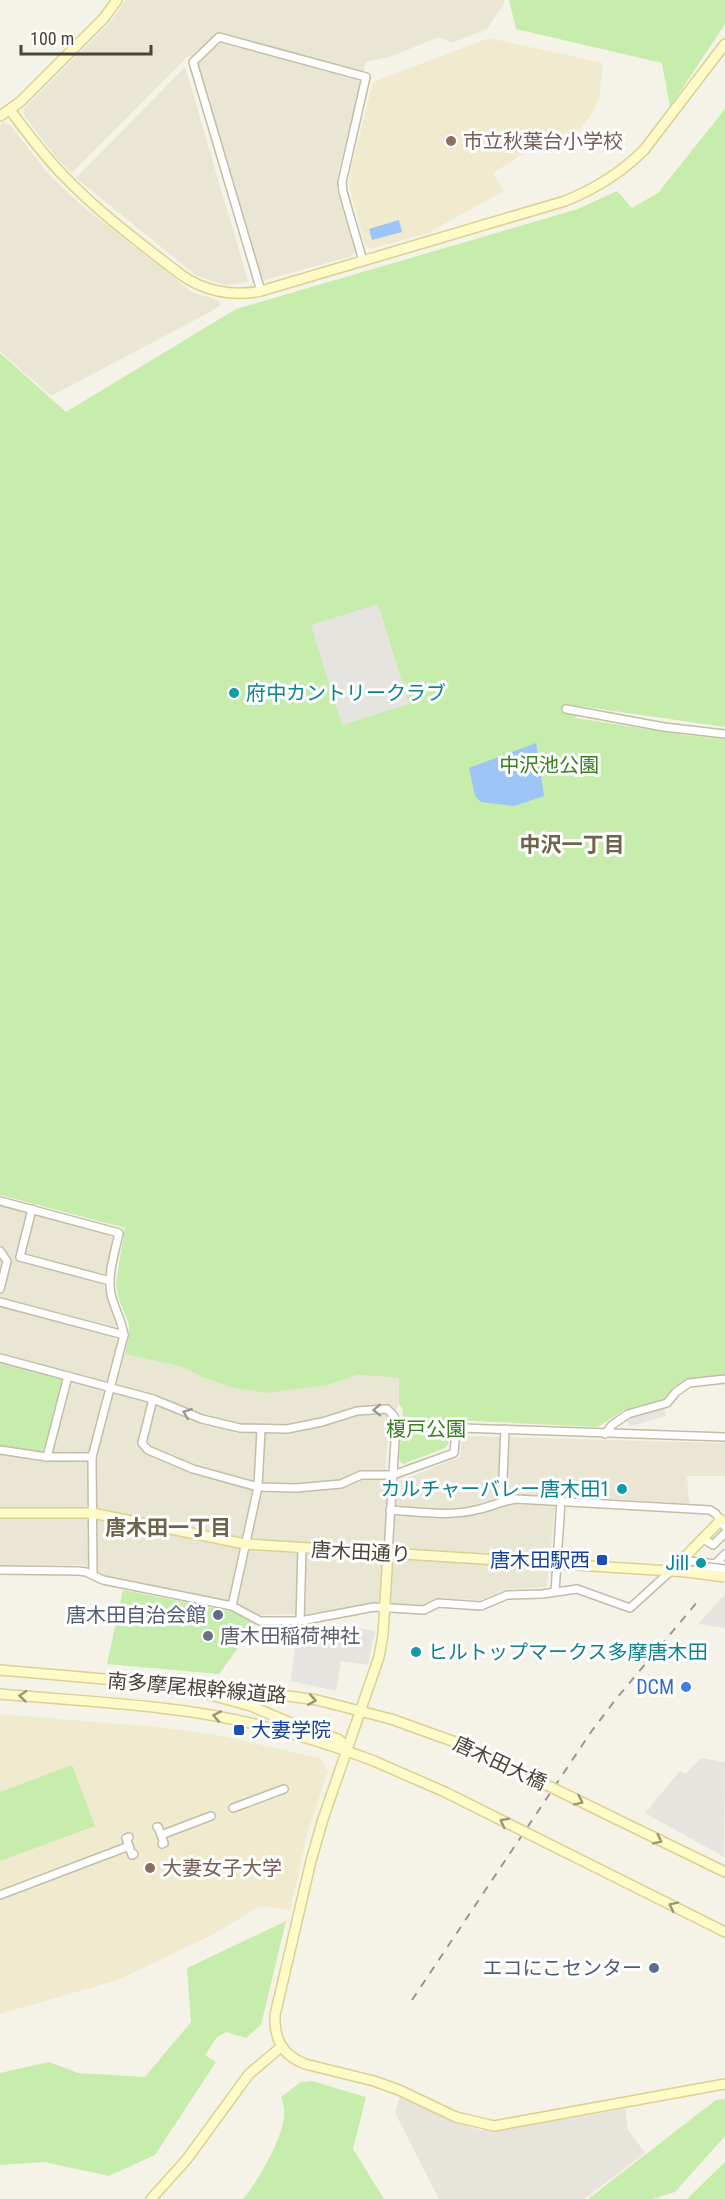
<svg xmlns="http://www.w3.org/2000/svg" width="725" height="2199" viewBox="0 0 725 2199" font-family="'Roboto Condensed','Noto Sans JP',sans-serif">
<rect width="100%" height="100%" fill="#f5f3e7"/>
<g fill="#eae6d4">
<polygon points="126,0 504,0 505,2 487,29 452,43 439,37 392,56 366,62 337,177 337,192 355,251 352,256 265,280 261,277 197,66 198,62 189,55 72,173 58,160 24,115 24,108 110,22"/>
<polygon points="185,67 248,281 242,283 225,285 197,276 76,178"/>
<polygon points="3,123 10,125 49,175 82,206 192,292 217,300 220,302 220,305 212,311 51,396 0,351 0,126"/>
<polygon points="0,1205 111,1235 113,1242 103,1284 117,1324 114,1338 125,1354 183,1367 202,1377 268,1393 327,1385 358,1375 399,1378 399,1404 389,1422 384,1487 460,1457 462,1439 466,1436 725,1443 725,1476 687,1476 689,1504 556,1495 547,1587 507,1589 480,1600 437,1598 423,1605 372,1603 308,1614 256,1615 239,1604 101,1576 96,1570 84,1565 0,1565"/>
</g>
<polygon fill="#e7e4db" points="400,2096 457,2123 480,2130 495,2131 625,2109 628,2130 645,2153 584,2199 439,2199 395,2113"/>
<g fill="#f0ebcf">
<polygon points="489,38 603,63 599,98 593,112 581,128 559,150 551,136 493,173 504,191 428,233 371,249 365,245 349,185 350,172 373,82"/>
<polygon points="0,1714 159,1727 222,1736 320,1758 328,1772 308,1831 290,1910 260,1906 214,1934 118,1980 0,2014"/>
</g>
<g fill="#c6edab">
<polygon points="509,0 725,0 725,24 670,107 662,63 516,29"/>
<polygon points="725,109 725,727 579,706 576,718 685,735 725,739 725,1374 687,1379 674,1387 664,1399 624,1410 598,1427 451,1420 448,1444 445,1448 403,1464 399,1460 403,1409 399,1404 399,1378 358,1375 327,1385 268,1393 234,1388 202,1377 183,1367 125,1354 129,1336 129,1325 118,1297 116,1282 125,1228 0,1195 0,353 66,412 236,309 578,209 617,191 632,208 658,193"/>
<polygon points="0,1364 63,1380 45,1448 40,1452 0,1445"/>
<polygon points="123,1590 233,1612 255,1624 219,1674 107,1664"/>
<polygon points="72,1765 95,1826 0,1861 0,1792"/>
<polygon points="286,1921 261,2025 246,2038 226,2032 217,2037 205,2055 216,2062 155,2155 109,2176 44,2162 0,2165 0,2073 49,2062 78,2073 145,2077 191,2022 187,1968"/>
<path d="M312,2081L366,2097L353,2149L384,2199H243C258,2181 286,2134 284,2111C284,2106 282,2101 281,2097L301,2082Z"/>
<polygon points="725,2099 725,2136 675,2192 652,2199 588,2199 716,2100"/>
<polygon points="725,2162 725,2199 687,2199"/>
</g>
<g fill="#e6e4df">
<polygon points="378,604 409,704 342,725 311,625"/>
<polygon points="664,1408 666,1416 630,1426 627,1420"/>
<polygon points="725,1594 725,1628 698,1624"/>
<polygon points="342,1626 375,1631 368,1665 341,1661 336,1691 291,1681 297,1631 317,1629 340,1632"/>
<polygon points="701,1758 725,1762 724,1857 645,1813 680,1771 686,1774"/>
</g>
<g fill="#9dc5f8">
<polygon points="399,220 402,232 372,240 369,229"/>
<polygon points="536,743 544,796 514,806 481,802 475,796 469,768"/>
</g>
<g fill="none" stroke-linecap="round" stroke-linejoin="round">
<g stroke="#c2bda8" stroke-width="10">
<g id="street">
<polyline points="261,291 193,62 219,37 366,77 342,182 343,192 363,261"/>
<polyline points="566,709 664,727 725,734"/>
<path d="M0,1201L119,1233C115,1252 107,1275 111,1294C114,1308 122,1321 124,1335L92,1457L93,1575"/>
<polyline points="32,1209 20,1257 110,1281"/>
<polyline points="0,1251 7,1261 0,1289"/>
<polyline points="0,1302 124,1335"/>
<polyline points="0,1358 153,1399 202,1419 240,1428 287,1429 322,1422 357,1411 387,1409 394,1416 396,1425 388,1553"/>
<polyline points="153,1399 142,1443 148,1450 193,1469 258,1487 296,1488 341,1484 361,1475 393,1475 454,1453 456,1431 462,1428 725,1437"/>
<polyline points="605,1434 612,1425 628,1414 667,1403 676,1392 689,1383 725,1379"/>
<polyline points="0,1450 47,1457 92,1457"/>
<polyline points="47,1457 68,1376"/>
<polyline points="502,1501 505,1429"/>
<path d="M390,1510C420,1512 451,1517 480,1509C492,1506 503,1501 516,1499L710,1510L716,1514L725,1527"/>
<polyline points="702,1538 713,1545 725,1533"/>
<polyline points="689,1561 725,1565"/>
<polyline points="714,1565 725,1554"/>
<polyline points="0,1570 78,1571 86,1572 103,1580 232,1606 260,1621 300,1621 374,1607 424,1610 438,1603 481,1606 507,1595 542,1594 577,1589 630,1608 672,1570"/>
<polyline points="555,1592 561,1501"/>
<polyline points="232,1606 258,1487 261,1430"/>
<polyline points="300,1621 302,1548"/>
<polyline points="233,1808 284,1789"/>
<polyline points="157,1827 158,1827 164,1843 162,1844"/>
<polyline points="161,1835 211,1816"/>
<polyline points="129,1837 126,1838 132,1855 134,1854"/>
<polyline points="111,1853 129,1846"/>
<polyline points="0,1895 108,1854"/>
</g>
</g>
<g stroke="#d9d291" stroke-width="12">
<g id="secondary">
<path d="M10,110C27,132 43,155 63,175C98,212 140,243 180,274C203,291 233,297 261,291L565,201C595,189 621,173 644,150L725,44"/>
<polyline points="0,116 20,102 104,18 117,0"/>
<polyline points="0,1513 92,1513 245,1544 687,1572"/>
<path d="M388,1553L383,1634L379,1657L323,1819L311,1861L275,2015C274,2039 282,2055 305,2064L374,2081L399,2090L456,2117L494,2126L725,2084"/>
<polyline points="672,1570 721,1520"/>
<polyline points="0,1670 266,1693 317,1700 391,1719"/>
<polyline points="196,1691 251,1706 300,1727 338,1739 345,1745 347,1752"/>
<path d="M0,1694C56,1699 113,1702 169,1709C239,1717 308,1736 374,1761"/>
<polyline points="606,1814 725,1872"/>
<polyline points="575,1857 725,1932"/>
<polyline points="151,2199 187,2159 249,2074 281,2047"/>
</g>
</g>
<use href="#street" stroke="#fff" stroke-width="7"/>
<use href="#secondary" stroke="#fffac7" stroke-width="9"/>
<polyline stroke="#979797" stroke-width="2" stroke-dasharray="8 8" stroke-linecap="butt" points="412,2000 591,1732 616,1699 698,1601"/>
<g stroke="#c2bda8" stroke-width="10" stroke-linecap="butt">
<polyline id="street-bridge" points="690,1571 709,1567 725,1569"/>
</g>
<g stroke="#d9d291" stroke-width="12" stroke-linecap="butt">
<g id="secondary-bridge">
<polyline points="687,1572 725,1577"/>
<polyline points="391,1719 469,1747 606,1814"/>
<polyline points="374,1761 445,1792 575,1857"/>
</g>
</g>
<use href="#street-bridge" stroke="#fff" stroke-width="7"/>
<use href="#secondary-bridge" stroke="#fffac7" stroke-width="9"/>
</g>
<defs><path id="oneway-chevron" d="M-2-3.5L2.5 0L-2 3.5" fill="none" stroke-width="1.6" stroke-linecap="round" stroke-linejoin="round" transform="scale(1.5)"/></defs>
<g stroke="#9b9890">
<use href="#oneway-chevron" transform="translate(377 1410) rotate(179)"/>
<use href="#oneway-chevron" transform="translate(187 1413) rotate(-158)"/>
</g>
<g stroke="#9b9677">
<use href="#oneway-chevron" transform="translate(23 1696) rotate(-175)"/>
<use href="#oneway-chevron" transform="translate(312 1700) rotate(10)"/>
<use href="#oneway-chevron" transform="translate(217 1716) rotate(-170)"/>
<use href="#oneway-chevron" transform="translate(579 1801) rotate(26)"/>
<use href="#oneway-chevron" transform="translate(504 1822) rotate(-153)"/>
<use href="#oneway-chevron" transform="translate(658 1840) rotate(26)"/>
<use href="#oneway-chevron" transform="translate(673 1906) rotate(-154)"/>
</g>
<g fill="#8d6e63" stroke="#fff" stroke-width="2">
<circle cx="451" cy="141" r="6"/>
<circle cx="150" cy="1868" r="6"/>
</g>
<g fill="#0f9aa8" stroke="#fff" stroke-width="2">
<circle cx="234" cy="693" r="6"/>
<circle cx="622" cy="1489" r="6"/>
<circle cx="701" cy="1563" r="6"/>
<circle cx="416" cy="1652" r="6"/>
</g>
<g fill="#1a4fb4" stroke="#fff" stroke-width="2">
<rect x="596" y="1554" width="12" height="12" rx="3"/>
<rect x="233" y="1724" width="12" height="12" rx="3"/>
</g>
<g fill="#5c6f8a" stroke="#fff" stroke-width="2">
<circle cx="218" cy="1615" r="6"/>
<circle cx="654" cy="1968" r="6"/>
</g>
<circle fill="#6b7280" stroke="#fff" stroke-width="2" cx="208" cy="1636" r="6"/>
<circle fill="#3f7fe0" stroke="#fff" stroke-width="2" cx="686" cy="1687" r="6"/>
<g text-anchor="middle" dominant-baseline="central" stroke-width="6" stroke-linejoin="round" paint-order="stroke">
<g font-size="20" fill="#785e54" stroke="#fff" text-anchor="start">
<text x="463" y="141">市立秋葉台小学校</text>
<text x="162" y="1868">大妻女子大学</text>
</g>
<g font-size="20" fill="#0d838f" stroke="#fff" text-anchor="start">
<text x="246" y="693">府中カントリークラブ</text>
<text x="610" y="1489" text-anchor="end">カルチャーバレー唐木田1</text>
<text x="689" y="1563" text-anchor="end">Jill</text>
<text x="428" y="1652">ヒルトップマークス多摩唐木田</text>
</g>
<g font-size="20" fill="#378121" stroke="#fff">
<text x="549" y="765">中沢池公園</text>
<text x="426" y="1429">榎戸公園</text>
</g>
<g font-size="20" fill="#494435" stroke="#fff">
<text transform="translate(361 1552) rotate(3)">唐木田通り</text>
<text transform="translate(197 1688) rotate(5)">南多摩尾根幹線道路</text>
<text transform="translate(500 1763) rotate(25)">唐木田大橋</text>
</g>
<g font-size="20" fill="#164399" stroke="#fff" text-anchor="end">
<text x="590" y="1560">唐木田駅西</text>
<text x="251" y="1730" text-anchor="start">大妻学院</text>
</g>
<g font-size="20" fill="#4e5e75" stroke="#fff" text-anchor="end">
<text x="206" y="1615">唐木田自治会館</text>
<text x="642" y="1968">エコにこセンター</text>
</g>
<g font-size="20" fill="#5b616d" stroke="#fff" text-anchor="start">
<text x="220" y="1636">唐木田稲荷神社</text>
</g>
<g font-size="20" fill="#366cbe" stroke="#fff" text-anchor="end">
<text x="674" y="1687">DCM</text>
</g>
<g font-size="21" font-weight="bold" fill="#6d644b" stroke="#fff">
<text x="572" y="845">中沢一丁目</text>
<text x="168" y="1528">唐木田一丁目</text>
</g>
</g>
<path d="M21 45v9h130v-9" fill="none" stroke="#494435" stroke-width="3"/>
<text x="30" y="45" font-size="18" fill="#494435" stroke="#ffffff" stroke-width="4.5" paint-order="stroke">100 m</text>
</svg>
